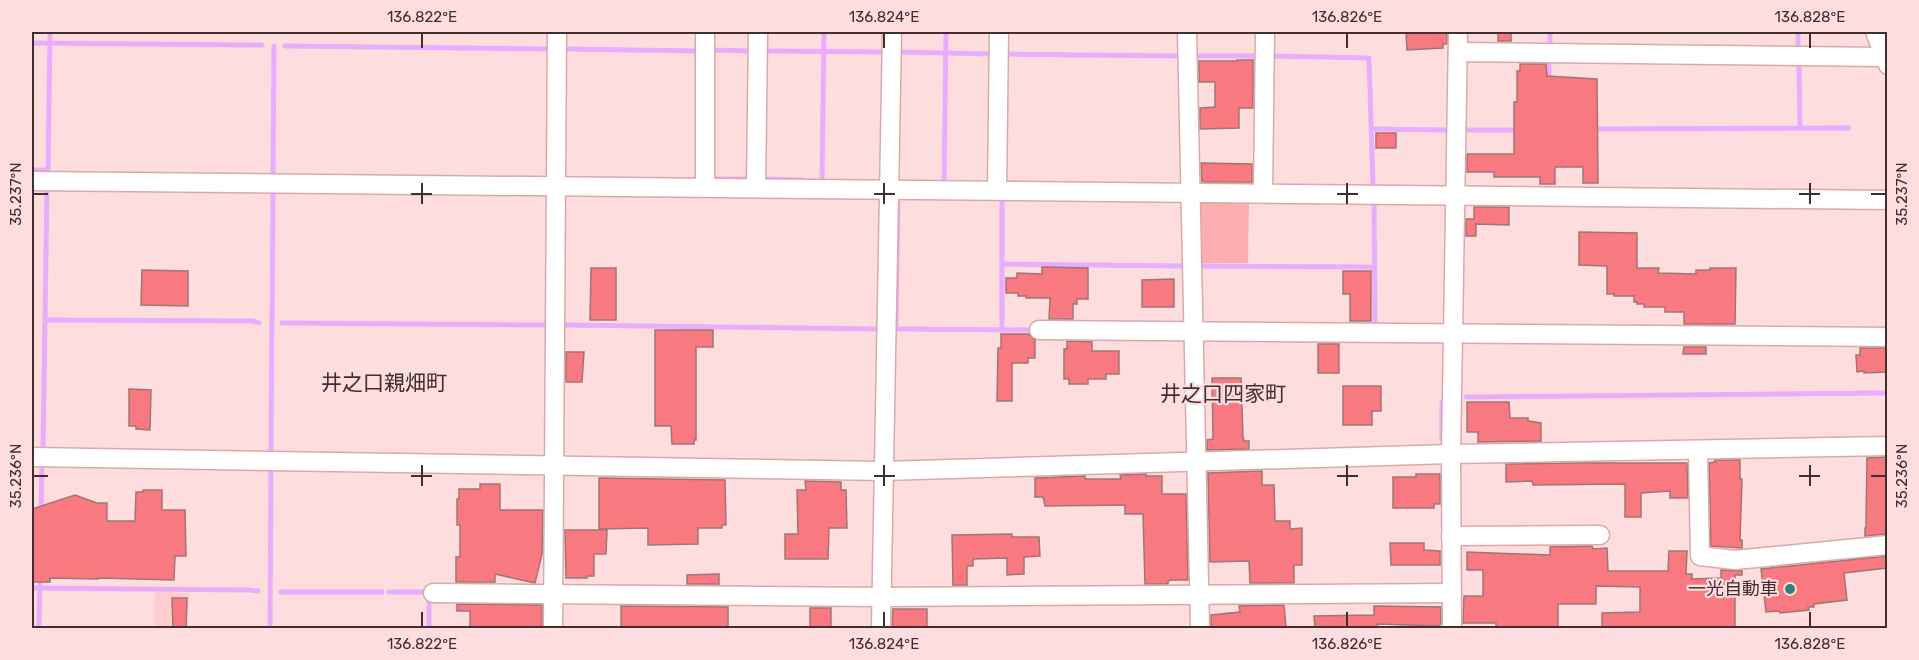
<svg xmlns="http://www.w3.org/2000/svg" width="1919" height="660" viewBox="0 0 1919 660" font-family="Rubik,'Noto Sans JP',sans-serif">
<rect width="100%" height="100%" fill="#fddddd"/>
<polygon fill="#fecdce" points="155,592 189,593 188,628 154,628"/>
<polygon fill="#fcaeb0" points="1202,200 1249,201 1248,263 1198,263 1197,205"/>
<g fill="none" stroke-linecap="round" stroke-linejoin="round">
<g stroke="#eaadfd" stroke-width="5">
<polyline points="1798,32 1798,50"/>
<polyline points="32,43 262,45"/>
<polyline points="285,46 549,49"/>
<polyline points="1550,47 1550,32"/>
<polyline points="564,49 701,51"/>
<polyline points="712,50 750,51"/>
<polyline points="764,51 883,52"/>
<polyline points="899,52 992,54"/>
<polyline points="1003,54 1180,56"/>
<polyline points="1196,56 1258,56"/>
<polyline points="1270,56 1369,58 1373,185"/>
<polyline points="1549,62 1549,81"/>
<polyline points="1799,64 1800,128"/>
<polyline points="1371,129 1448,130"/>
<polyline points="1593,129 1849,128"/>
<polyline points="1464,130 1521,130"/>
<polyline points="32,170 48,170"/>
<polyline points="48,171 50,32"/>
<polyline points="273,173 274,46"/>
<polyline points="712,179 748,179 748,177"/>
<polyline points="764,179 804,180"/>
<polyline points="822,180 824,32"/>
<polyline points="944,182 946,32"/>
<polyline points="1374,203 1375,324"/>
<polyline points="1002,264 1183,266"/>
<polyline points="1200,266 1375,267"/>
<polyline points="45,320 253,321 259,323"/>
<polyline points="282,323 547,325"/>
<polyline points="564,325 879,329"/>
<polyline points="895,329 1035,330"/>
<polyline points="896,329 898,203"/>
<polyline points="1002,329 1002,201"/>
<polyline points="1466,397 1888,393"/>
<polyline points="1442,402 1442,439"/>
<polyline points="43,449 47,188"/>
<polyline points="271,451 273,191"/>
<polyline points="41,513 42,467"/>
<polyline points="32,588 249,590 258,591"/>
<polyline points="281,592 382,592"/>
<polyline points="389,592 429,592 429,628"/>
<polyline points="39,628 40,576"/>
<polyline points="270,628 271,470"/>
</g>
</g>
<g fill="#f97981" stroke="#a27474" stroke-width="1.5">
<polygon points="1406,32 1447,32 1447,44 1443,44 1443,48 1407,50"/>
<rect x="1498" y="32" width="13" height="9"/>
<polygon points="1237,60 1253,60 1253,108 1239,108 1239,128 1200,129 1200,108 1215,107 1215,82 1199,82 1199,61 1237,61"/>
<polygon points="1520,64 1546,64 1547,76 1597,79 1598,183 1583,183 1583,167 1555,167 1555,184 1540,184 1540,177 1494,177 1494,172 1467,172 1467,154 1514,154 1514,102 1517,102 1517,71 1520,71"/>
<rect x="1376" y="133" width="20" height="15"/>
<polygon points="1201,163 1252,164 1252,182 1202,182"/>
<polygon points="1474,207 1509,207 1509,225 1476,224 1476,236 1466,236 1466,219 1474,219"/>
<polygon points="1579,232 1637,233 1637,268 1659,268 1658,273 1696,274 1696,270 1710,270 1710,268 1736,268 1735,324 1684,324 1684,312 1665,312 1665,307 1644,307 1644,304 1637,304 1637,302 1634,302 1634,296 1614,296 1614,294 1607,294 1607,266 1579,265"/>
<polygon points="1042,267 1088,268 1088,299 1077,299 1077,304 1073,304 1073,319 1049,319 1050,298 1026,298 1026,296 1018,296 1018,293 1006,293 1006,278 1017,278 1017,273 1042,274"/>
<polygon points="591,268 616,268 616,320 590,320"/>
<polygon points="142,270 188,271 188,306 141,305"/>
<polygon points="1343,271 1371,271 1371,321 1350,321 1350,294 1343,294"/>
<polygon points="1174,279 1174,307 1142,307 1142,280"/>
<polygon points="655,330 713,330 713,347 696,347 696,440 694,440 694,444 672,444 671,426 655,426"/>
<polygon points="1001,334 1029,334 1035,340 1035,358 1028,358 1028,363 1012,363 1012,401 997,401 998,348 1001,348"/>
<polygon points="1067,341 1092,342 1092,351 1119,351 1119,374 1106,374 1106,379 1088,379 1088,384 1069,384 1069,379 1064,379 1064,349 1067,349"/>
<rect x="1318" y="344" width="21" height="29"/>
<polygon points="1684,347 1706,347 1706,354 1683,354"/>
<polygon points="1860,348 1887,348 1887,372 1864,373 1864,371 1857,372 1856,355 1860,355"/>
<polygon points="566,352 584,352 582,382 566,382"/>
<polygon points="1212,378 1241,378 1243,437 1244,441 1249,441 1249,449 1207,450 1207,440 1213,439"/>
<polygon points="1343,386 1381,386 1381,411 1372,411 1372,425 1343,425"/>
<polygon points="129,389 151,390 150,430 136,429 136,426 129,426"/>
<polygon points="1467,402 1509,402 1510,418 1528,418 1528,421 1541,423 1541,441 1478,442 1478,432 1467,432"/>
<polygon points="1886,457 1886,467 1887,467 1887,534 1865,536 1865,528 1866,528 1867,458"/>
<polygon points="1715,460 1740,460 1740,479 1742,479 1740,540 1742,540 1742,548 1711,546 1709,463 1715,462"/>
<polygon points="1578,463 1687,463 1688,498 1670,498 1670,491 1641,493 1641,517 1625,517 1625,484 1533,485 1532,481 1506,482 1506,464"/>
<polygon points="1262,471 1262,485 1274,485 1275,521 1290,521 1290,529 1302,528 1302,565 1294,565 1294,583 1250,583 1249,561 1210,562 1208,473"/>
<polygon points="1146,474 1146,476 1162,476 1162,494 1186,494 1188,580 1171,580 1168,581 1168,584 1145,584 1143,514 1125,514 1125,505 1045,506 1043,497 1035,497 1035,478 1085,476 1085,479 1121,479 1120,475"/>
<polygon points="1416,474 1440,474 1440,504 1434,504 1434,508 1393,508 1393,477 1416,477"/>
<polygon points="599,478 725,480 726,525 722,525 722,528 698,528 698,544 648,545 648,528 599,529"/>
<polygon points="805,481 841,482 841,490 846,490 847,528 829,528 828,559 785,559 785,534 798,534 797,490 806,490"/>
<polygon points="480,484 500,484 500,510 543,510 542,554 535,583 495,574 495,582 456,582 456,557 460,557 460,525 457,525 457,499 459,499 459,489 480,489"/>
<polygon points="143,490 162,490 162,510 185,510 186,556 175,556 174,580 98,578 98,579 50,578 50,582 32,582 32,509 75,495 97,503 107,503 107,521 135,521 136,492 143,492"/>
<polygon points="565,530 607,530 606,554 594,554 594,576 587,576 587,578 566,578"/>
<polygon points="1012,534 1012,537 1039,537 1040,556 1024,557 1024,574 1007,575 1007,558 973,559 973,566 967,566 967,585 953,585 952,535"/>
<polygon points="1390,543 1424,543 1424,550 1440,551 1440,565 1391,565"/>
<polygon points="1592,546 1593,549 1607,548 1608,571 1668,571 1669,551 1687,551 1686,574 1692,574 1692,579 1721,578 1721,570 1742,571 1742,575 1735,575 1735,628 1602,628 1602,613 1640,612 1640,587 1596,586 1596,604 1558,604 1558,628 1496,628 1496,623 1463,623 1464,596 1483,596 1483,570 1467,570 1467,552 1550,555 1550,547"/>
<polygon points="1887,556 1887,568 1844,573 1847,600 1814,604 1814,607 1808,607 1809,610 1780,613 1779,611 1766,612 1761,569"/>
<polygon points="719,574 719,584 687,584 687,575"/>
<polygon points="172,598 187,598 186,628 173,628"/>
<polygon points="457,604 542,605 542,628 470,628 470,611 457,611"/>
<polygon points="1284,605 1286,627 1211,628 1211,615 1240,612 1239,606"/>
<polygon points="621,606 728,607 728,628 621,628"/>
<polygon points="1374,606 1441,607 1441,623 1439,626 1377,624 1378,628 1315,628 1314,616 1374,615"/>
<rect x="810" y="608" width="21" height="20"/>
<polygon points="893,609 927,609 927,628 892,628"/>
</g>
<g fill="none" stroke-linecap="round" stroke-linejoin="round">
<g stroke="#dba9a9" stroke-width="21">
<g id="street">
<polyline points="1187,32 1200,628"/>
<polyline points="1875,32 1888,65"/>
<polyline points="1458,52 1884,57"/>
<polyline points="32,181 1888,200"/>
<polyline points="705,187 705,32"/>
<polyline points="756,188 758,32"/>
<polyline points="997,190 999,32"/>
<polyline points="1263,193 1265,32"/>
<polyline points="1039,330 1888,337"/>
<polyline points="1698,451 1700,556 1735,560 1888,545"/>
<polyline points="32,457 884,471 1451,454 1888,446"/>
<polyline points="1451,536 1600,535"/>
<polyline points="433,593 881,597 1452,593"/>
<polyline points="553,628 557,32"/>
<polyline points="881,628 892,32"/>
<polyline points="1452,628 1451,454 1458,32"/>
</g>
</g>
<use href="#street" stroke="#fff" stroke-width="18"/>
</g>
<path fill="none" stroke="#422e2f" stroke-width="2" d="M422,33V48M884,33V48M1347,33V48M1810,33V48M422,183V204M884,183V204M1347,183V204M1810,183V204M33,194H48M411,194H432M874,194H895M1337,194H1358M1799,194H1820M1871,194H1886M422,465V486M884,465V486M1347,465V486M1810,465V486M33,476H48M411,476H432M874,476H895M1337,476H1358M1799,476H1820M1871,476H1886M422,612V627M884,612V627M1347,612V627M1810,612V627"/>
<circle fill="#357e80" stroke="#fddddd" stroke-width="2" cx="1790" cy="589" r="6"/>
<g text-anchor="middle" dominant-baseline="central" stroke-width="4.5" stroke-linejoin="round" paint-order="stroke">
<g font-size="18" fill="#422e2f" stroke="#fddddd" text-anchor="end">
<text x="1778" y="589">一光自動車</text>
</g>
<g font-size="21" fill="#422e2f" stroke="#fddddd">
<text x="384" y="382">井之口親畑町</text>
<text x="1223" y="393">井之口四家町</text>
</g>
</g>
<rect width="1919" height="660" fill="none" stroke="#fddddd" stroke-width="66"/>
<rect x="33" y="33" width="1853" height="594" fill="none" stroke="#422e2f" stroke-width="2"/>
<g font-size="15" text-anchor="middle" fill="#422e2f">
<text x="422" y="22">136.822°E</text>
<text x="884" y="22">136.824°E</text>
<text x="1347" y="22">136.826°E</text>
<text x="1810" y="22">136.828°E</text>
<text transform="translate(16 194) rotate(-90)" y="5">35.237°N</text>
<text transform="translate(1902 194) rotate(-90)" y="5">35.237°N</text>
<text transform="translate(16 476) rotate(-90)" y="5">35.236°N</text>
<text transform="translate(1902 476) rotate(-90)" y="5">35.236°N</text>
<text x="422" y="649">136.822°E</text>
<text x="884" y="649">136.824°E</text>
<text x="1347" y="649">136.826°E</text>
<text x="1810" y="649">136.828°E</text>
</g>
</svg>
